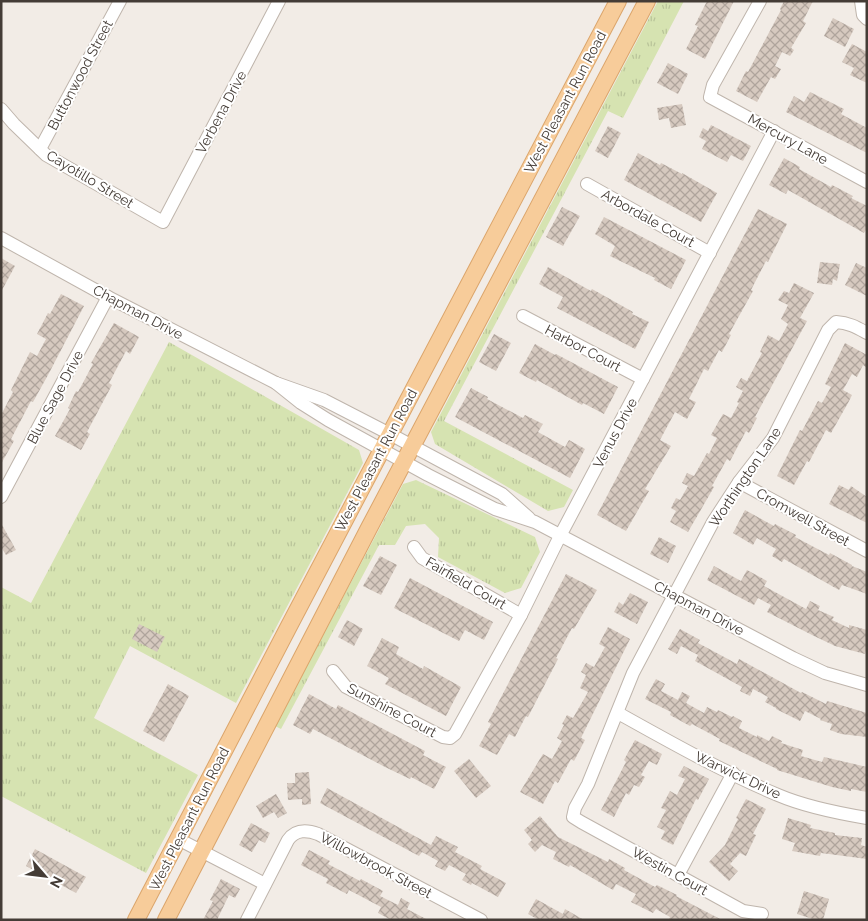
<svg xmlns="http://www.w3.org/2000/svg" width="868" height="921" viewBox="0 0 868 921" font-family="Raleway,sans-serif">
<defs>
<pattern id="grass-tufts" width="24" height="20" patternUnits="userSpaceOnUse" patternTransform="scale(1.25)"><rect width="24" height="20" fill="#d6e3b1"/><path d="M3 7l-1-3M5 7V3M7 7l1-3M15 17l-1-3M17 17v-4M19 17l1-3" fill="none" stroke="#b9c499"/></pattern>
<pattern id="building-cross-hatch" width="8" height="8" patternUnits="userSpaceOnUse" patternTransform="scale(1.25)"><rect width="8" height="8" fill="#d6c9bf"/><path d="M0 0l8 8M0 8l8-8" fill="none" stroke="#afa49c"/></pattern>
</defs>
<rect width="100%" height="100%" fill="#f2ece6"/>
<g fill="url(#grass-tufts)">
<polygon points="658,1 684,1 623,118 608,111 444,421 573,490 564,507 548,511 435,444 431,432"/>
<polygon points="169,342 359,450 363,463 236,703 130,646 94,718 198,775 146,873 1,796 1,587 31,603"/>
<polygon points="416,480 535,537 540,552 521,588 505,593 438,557 439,538 425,524 406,526 395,545 379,545 281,729 275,726 403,484"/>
</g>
<g fill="url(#building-cross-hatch)">
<polygon points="707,1 734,1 705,59 686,49 698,26 695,25"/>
<polygon points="784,1 813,1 803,21 806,23 791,48 794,50 790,56 782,52 775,66 781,69 775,79 771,77 757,102 736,91 746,71 748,72 781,10 780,9"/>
<polygon points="833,18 854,29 845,47 824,36"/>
<polygon points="852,44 867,52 867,83 850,75 854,68 842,62"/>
<polygon points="668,63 688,74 678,94 657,83"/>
<polygon points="810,92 844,109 841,114 867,128 867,153 786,112 794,96 804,102"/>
<polygon points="682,104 686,125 671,128 669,118 659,120 657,108"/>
<polygon points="711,125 751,146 743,161 731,155 727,162 702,149 706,141 699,137 703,128 708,131"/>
<polygon points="608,126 621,133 608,158 595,151"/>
<polygon points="638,153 660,165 661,163 682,174 682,173 717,193 701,222 624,180"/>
<polygon points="784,158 800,167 799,169 831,187 832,185 853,196 851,198 867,206 867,228 864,233 788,190 786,194 769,185"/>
<polygon points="562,207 580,216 563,246 546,237"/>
<polygon points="758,209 787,224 768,262 766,261 751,290 753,291 729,334 731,335 722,352 719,350 708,371 704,369 689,399 696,402 687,419 675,412 660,440 671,446 645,489 649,491 626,531 597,515"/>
<polygon points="604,217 686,260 671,289 654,280 655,278 610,256 615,246 595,234"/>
<polygon points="1,258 15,266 1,292"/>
<polygon points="820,262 840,264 837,281 833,279 832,285 817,283"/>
<polygon points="856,263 867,268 867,296 845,285"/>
<polygon points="548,267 591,291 592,289 633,312 632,314 649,322 635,349 557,308 563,297 539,284"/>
<polygon points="794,283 814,293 800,318 807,321 755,417 757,418 749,433 746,431 730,461 727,459 712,486 714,487 688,532 670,522 676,511 671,508 676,498 680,500 688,486 682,483 687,473 694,476 707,453 709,454 717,438 711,435 723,414 731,418 739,403 737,402 743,391 736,387 741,378 747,381 762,353 760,352 768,335 779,341 788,324 781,319 788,305 778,300 784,291 789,293"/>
<polygon points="61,294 84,306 48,375 33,402 31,401 11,439 14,441 1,464 1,415 13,392 11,390 30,352 37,356 46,339 37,334 48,313 50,314"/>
<polygon points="114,323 139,337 130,354 126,351 109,383 112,385 87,432 90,434 81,450 55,436 70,409 68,408 76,391 78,392 93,364 91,363"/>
<polygon points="494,334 511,343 496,371 479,362"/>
<polygon points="845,343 867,355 867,368 863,365 857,377 852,374 843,390 852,395 848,403 831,433 826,430 809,462 807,461 794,485 777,476 800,430 802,431 818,401 822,403 831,387 825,384"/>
<polygon points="535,344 555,355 556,354 618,387 604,414 583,403 582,405 537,380 536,382 519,373"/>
<polygon points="471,388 488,397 487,399 523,418 525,415 543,424 538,432 565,447 569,440 585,449 570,478 455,417"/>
<polygon points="839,485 849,490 851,486 867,497 867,523 829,504"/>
<polygon points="745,510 774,526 775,524 796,535 795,537 829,555 830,553 852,565 852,566 867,572 867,594 842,585 839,590 784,559 782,562 772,556 776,549 757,538 753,545 733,533"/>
<polygon points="1,523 16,550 6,555 1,547"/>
<polygon points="659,537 676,546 668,563 650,554"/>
<polygon points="380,556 397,565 381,595 363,586"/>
<polygon points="714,566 741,581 747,570 767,581 764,586 806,609 810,601 820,606 818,610 834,617 832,620 849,628 849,625 867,630 867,647 865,654 835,646 812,635 767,612 771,605 758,598 754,605 707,580"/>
<polygon points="566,574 597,590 574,629 572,628 556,658 558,659 528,717 526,716 515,737 509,734 497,755 479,746 491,724 488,722"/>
<polygon points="410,578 493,622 484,640 465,630 459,641 394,608"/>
<polygon points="630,593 648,602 637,624 614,612 619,602 623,605"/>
<polygon points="347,620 363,629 354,646 338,637"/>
<polygon points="139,624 165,637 157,652 132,639"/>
<polygon points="608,627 630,639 581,738 585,740 574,761 571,759 558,783 555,781 543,804 520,792 543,754 552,759 562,741 557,738 564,725 562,724 567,715 573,718 588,692 580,688 586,675 581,672 586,663 594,667 605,647 599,644"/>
<polygon points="680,629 700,640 698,643 726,658 737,664 739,659 801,693 802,692 826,704 827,701 867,713 867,737 841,734 830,730 832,724 820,720 821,719 805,711 800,721 776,709 776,708 765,702 768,697 753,689 750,696 740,691 742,687 695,661 698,655 681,646 677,654 668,649"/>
<polygon points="382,638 399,647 396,654 423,669 424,666 461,687 446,716 385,684 389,678 367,666"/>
<polygon points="656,679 665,684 661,691 678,700 682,692 690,696 686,703 704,713 707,707 717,712 718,710 732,717 733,716 742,721 739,728 757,737 757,735 769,741 772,736 782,741 781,743 803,750 801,756 822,762 824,757 867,767 867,792 851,789 851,791 832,787 777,770 777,769 719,741 720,739 692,724 690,726 670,715 671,712 645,699"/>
<polygon points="168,684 189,696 164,742 143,731"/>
<polygon points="309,694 336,709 338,705 425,751 423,755 446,767 434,789 411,777 410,779 385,767 313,729 310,734 293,725"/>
<polygon points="635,740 662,754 657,765 649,761 641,775 645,777 639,787 634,785 629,795 626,793 614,817 601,810 626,762 624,760"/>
<polygon points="469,759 491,786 476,798 454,771"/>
<polygon points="684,766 709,779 698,800 696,799 673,845 661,839 665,831 657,827 666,810 661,808 670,791 677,795 685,779 678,776"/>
<polygon points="309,772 311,804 302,805 302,799 288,800 287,783 295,783 295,773"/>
<polygon points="327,788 431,845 436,836 458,847 455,852 482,866 480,869 506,883 498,897 472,883 471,885 462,880 466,874 449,865 445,871 435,866 438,861 422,852 419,856 320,803"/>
<polygon points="276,794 287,813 278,818 274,812 263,818 256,806"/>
<polygon points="746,799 766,809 753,834 756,835 746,856 740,853 730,864 738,871 729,881 709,862 725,845 738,819 736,818"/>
<polygon points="540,816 558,837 608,862 609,859 625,868 624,870 655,887 657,885 677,895 676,896 722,920 669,920 670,917 656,909 653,913 631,902 636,894 616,884 613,890 570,865 569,867 553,859 556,852 542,845 535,852 528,844 532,840 524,830"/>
<polygon points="788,818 811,825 810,828 835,833 835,835 862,838 861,845 867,847 867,859 821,853 820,856 792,851 795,843 782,839"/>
<polygon points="251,823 270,833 265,843 259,840 252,852 239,845"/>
<polygon points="35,849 86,877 76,893 26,866"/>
<polygon points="309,850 330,861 328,864 360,881 361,879 383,891 380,896 398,905 401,898 410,903 407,909 428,920 391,920 378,913 381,907 349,890 347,894 326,883 328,879 301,865"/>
<polygon points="221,879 240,889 235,898 229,895 217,920 203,920 213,901 210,900"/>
<polygon points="804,891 829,899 823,920 816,920 797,914"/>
<polygon points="536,899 563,914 565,909 584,920 539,920 528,914"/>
</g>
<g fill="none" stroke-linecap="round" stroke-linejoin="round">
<g stroke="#bfb5ac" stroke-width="14">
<g id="minor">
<polyline points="760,1 713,85 710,97 867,182"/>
<polyline points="861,1 863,15 867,19"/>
<polyline points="1,109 14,124 46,155 163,222 279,1"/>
<polyline points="40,149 120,1"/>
<polyline points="587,184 710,253"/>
<polyline points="1,238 108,297 276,383 324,400 390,434 502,494 529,518"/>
<polyline points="523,316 643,379"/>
<polyline points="276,383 301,403 328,420 428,475 495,509 535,522 793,658 825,673 867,685"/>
<polyline points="739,482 867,551"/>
<polyline points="1,497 108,297"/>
<polyline points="414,547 422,558 521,615"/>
<polyline points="333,671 346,687 443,737 450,738 455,734 521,615 560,536 774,131"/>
<path d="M618,713C670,742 723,772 778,795C806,807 837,813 867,818"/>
<polyline points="178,839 265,884"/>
<polyline points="678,875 733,773"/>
<path d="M762,914L743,911L581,822L573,817L575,808L588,784L633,673L713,522L739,482L773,438L828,330L836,322C849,323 856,327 867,333"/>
<path d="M247,920L288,840C296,829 307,830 318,834L481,920"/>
</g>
</g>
<g stroke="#dba56b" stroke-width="18">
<g id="major">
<polyline points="136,920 288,628 618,1"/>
<polyline points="166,920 369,528 647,1"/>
</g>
</g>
<use href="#minor" stroke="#fff" stroke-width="12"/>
<use href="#major" stroke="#f7cc9a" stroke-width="16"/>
</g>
<g text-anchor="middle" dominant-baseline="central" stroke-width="4" stroke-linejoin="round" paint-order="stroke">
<g font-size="14" fill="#443c36" stroke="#fff">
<text transform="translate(80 75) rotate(-62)">Buttonwood Street</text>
<text transform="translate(565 102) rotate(-62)">West Pleasant Run Road</text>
<text transform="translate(221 112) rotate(-62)">Verbena Drive</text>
<text transform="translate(788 139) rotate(29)">Mercury Lane</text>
<text transform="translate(90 179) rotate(31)">Cayotillo Street</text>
<text transform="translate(648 218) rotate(29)">Arbordale Court</text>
<text transform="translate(138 312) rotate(28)">Chapman Drive</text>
<text transform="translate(583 348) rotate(28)">Harbor Court</text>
<text transform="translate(55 397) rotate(-62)">Blue Sage Drive</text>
<text transform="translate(615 433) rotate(-62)">Venus Drive</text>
<text transform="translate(376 460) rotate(-62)">West Pleasant Run Road</text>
<text transform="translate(745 477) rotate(-56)">Worthington Lane</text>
<text transform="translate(803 517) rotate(29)">Cromwell Street</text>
<text transform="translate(466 583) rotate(30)">Fairfield Court</text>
<text transform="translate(699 608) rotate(28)">Chapman Drive</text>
<text transform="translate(392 710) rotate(28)">Sunshine Court</text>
<text transform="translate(738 775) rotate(25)">Warwick Drive</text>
<text transform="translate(189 819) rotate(-63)">West Pleasant Run Road</text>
<text transform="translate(376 865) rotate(28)">Willowbrook Street</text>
<text transform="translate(670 871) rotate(29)">Westin Court</text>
</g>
</g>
<rect width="868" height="921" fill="none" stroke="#443c36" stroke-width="5"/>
<g transform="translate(45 876) rotate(118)" stroke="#ffffff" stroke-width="4" paint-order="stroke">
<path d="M0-4L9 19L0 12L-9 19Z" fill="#443c36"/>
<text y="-8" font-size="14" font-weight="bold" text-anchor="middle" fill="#443c36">N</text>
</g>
</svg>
